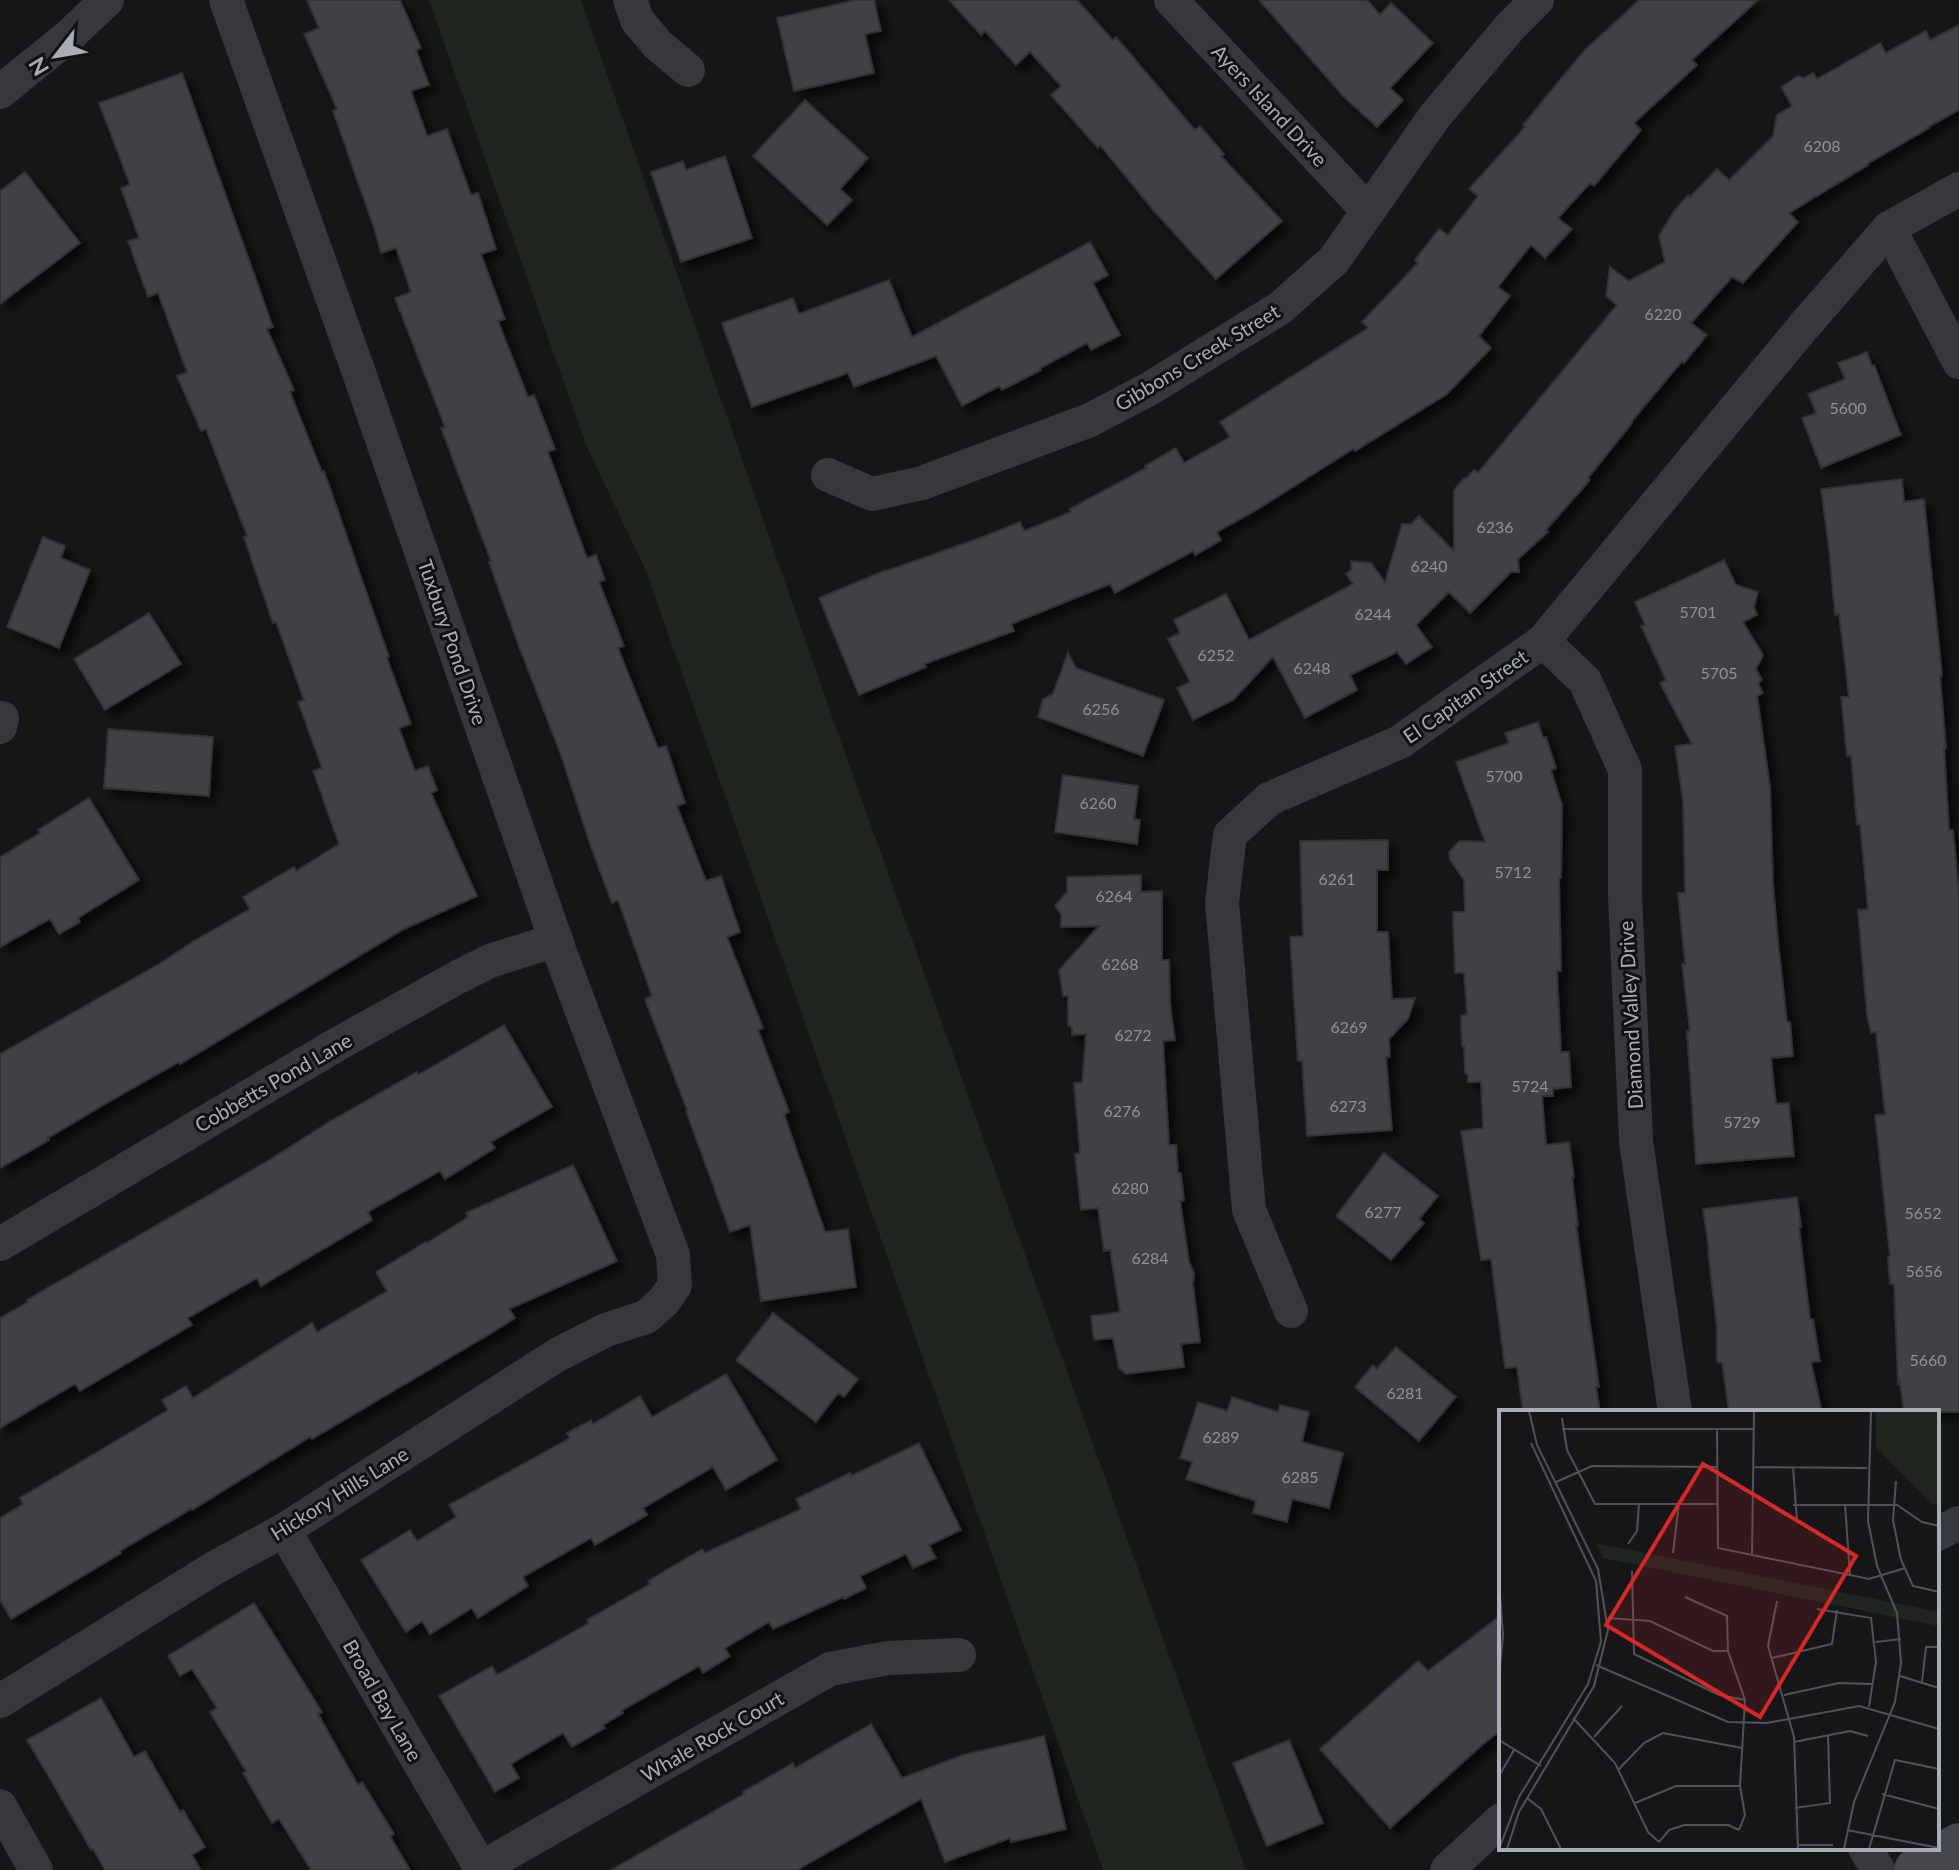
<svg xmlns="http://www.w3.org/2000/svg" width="1959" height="1870" viewBox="0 0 1959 1870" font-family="Lato,sans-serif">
<defs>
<filter id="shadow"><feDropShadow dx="7" dy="7" stdDeviation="4" flood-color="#0009"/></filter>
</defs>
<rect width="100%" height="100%" fill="#161618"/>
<polygon fill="#1e261f" points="429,0 581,0 840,739 1246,1870 1103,1870 646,571 586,445"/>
<g fill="#404145" stroke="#303034" stroke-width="2" filter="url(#shadow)">
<polygon points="307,0 400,0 421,48 416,50 429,85 411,91 427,136 447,129 471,195 478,193 496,249 481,254 505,319 498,321 528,397 534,395 555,449 548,452 587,558 596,555 605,580 599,582 624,646 618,648 658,748 666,746 685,803 677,806 706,881 721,876 740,932 727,937 763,1028 758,1030 789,1112 784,1114 825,1232 848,1229 856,1287 761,1301 750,1225 730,1232 686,1111 687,1110 645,999 652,996 618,900 612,903 591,847 561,755 518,644 489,562 491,561 441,428 445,427 395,298 411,292 396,248 381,253 374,228 333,111 337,109 304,34 319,28"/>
<polygon points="856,0 874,0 881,31 865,34 874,73 794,91 777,18"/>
<polygon points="949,0 1077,0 1113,40 1116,37 1195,130 1200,126 1224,154 1221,156 1282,221 1216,279 1154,211 1100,145 1098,148 1051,95 1061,86 1030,52 1016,65 985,31 981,35"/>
<polygon points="1259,0 1367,0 1380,15 1391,3 1433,43 1390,88 1403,100 1377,127 1343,96"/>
<polygon points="1639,0 1758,0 1692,60 1697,65 1634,123 1641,130 1594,186 1590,183 1558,218 1572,229 1545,258 1531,245 1498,287 1510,296 1479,336 1491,348 1447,394 1355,451 1353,449 1258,509 1217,532 1221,540 1195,555 1193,551 1115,593 1110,584 1011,624 1014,631 924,664 926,667 859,695 819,598 886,570 886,571 980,538 1020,522 1024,531 1071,512 1070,509 1146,468 1145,466 1176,448 1184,463 1230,437 1220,422 1368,328 1362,322 1418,263 1415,260 1439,229 1448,235 1478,196 1469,189 1525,127 1523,125 1583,52"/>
<polygon points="1959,25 1959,110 1928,127 1929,128 1867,164 1868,165 1789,213 1798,222 1743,283 1732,277 1691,323 1707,335 1684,363 1682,361 1631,422 1632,423 1588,478 1590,480 1546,530 1548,532 1518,559 1519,572 1511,572 1470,613 1449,592 1416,625 1432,647 1406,664 1397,652 1350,675 1357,690 1305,718 1273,657 1233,700 1193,720 1177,688 1190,682 1168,639 1180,633 1174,620 1226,594 1249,640 1353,584 1346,574 1352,569 1351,561 1371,563 1385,582 1402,524 1411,524 1419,516 1454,551 1454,490 1463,479 1468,477 1474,470 1478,473 1617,305 1606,296 1610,267 1629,281 1665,262 1659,236 1674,211 1688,195 1690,197 1717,169 1729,180 1773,136 1777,115 1792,106 1781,87 1798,76 1804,78 1813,73 1817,79 1880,43 1886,53 1926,31 1930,40"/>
<polygon points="182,73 273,327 267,329 294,390 290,392 322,472 324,471 389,657 387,658 411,724 399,728 415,771 428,766 437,790 431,793 477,896 404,929 180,1064 179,1062 105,1104 48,1138 49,1140 0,1168 0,1054 159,964 194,941 250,909 243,897 294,867 296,871 339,844 313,771 322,768 298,702 304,700 276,622 273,623 255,570 244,537 247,536 206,429 201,431 177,376 187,372 158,293 148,297 128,241 139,238 121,188 130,185 99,103"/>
<polygon points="805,100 868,158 840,189 852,200 827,225 753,156"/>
<polygon points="725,156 752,238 681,262 651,172 683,161 686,170"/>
<polygon points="25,172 80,243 0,304 0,191"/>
<polygon points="1090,242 1108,275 1093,283 1120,335 1091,350 1087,343 1040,368 1041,370 1002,390 999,386 962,406 936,356 854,387 848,373 752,407 722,323 793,298 799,314 889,280 912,337"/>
<polygon points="1867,352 1872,366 1874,365 1901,435 1821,468 1802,418 1816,413 1808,394 1845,379 1838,363"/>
<polygon points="1902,479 1904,502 1924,499 1942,676 1940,676 1946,748 1944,748 1949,830 1953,830 1959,894 1959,1412 1904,1412 1900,1383 1898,1384 1894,1284 1890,1284 1888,1257 1890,1256 1875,1115 1885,1114 1876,1032 1871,1033 1867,1015 1858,910 1868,909 1860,824 1857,825 1851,756 1847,756 1841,697 1849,697 1839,614 1835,615 1829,549 1821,489"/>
<polygon points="43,537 65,546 61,558 90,570 59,648 7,627"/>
<polygon points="1724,560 1736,585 1758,592 1754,607 1757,615 1743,622 1763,655 1756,669 1762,680 1758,683 1763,693 1757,696 1770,787 1773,884 1778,942 1787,1022 1790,1022 1793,1056 1771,1058 1776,1104 1789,1103 1794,1156 1696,1164 1687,1031 1690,1031 1682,964 1685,964 1678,893 1685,893 1683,801 1675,746 1692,744 1660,683 1666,680 1641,626 1645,625 1635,602"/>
<polygon points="149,613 181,664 105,710 74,659"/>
<polygon points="1068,653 1076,668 1164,700 1143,756 1038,717 1043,699 1053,694"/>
<polygon points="1538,722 1543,738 1546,737 1556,768 1551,770 1562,805 1561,878 1559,878 1561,971 1557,971 1561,1052 1569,1052 1571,1087 1553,1089 1553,1096 1542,1096 1546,1145 1569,1142 1574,1177 1572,1177 1578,1225 1576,1225 1599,1387 1596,1387 1600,1412 1523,1412 1517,1367 1505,1368 1491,1259 1481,1260 1461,1131 1483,1128 1481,1082 1468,1082 1468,1075 1465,1073 1464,1046 1462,1046 1461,1016 1467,1014 1464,973 1455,973 1453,912 1465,912 1464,880 1450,860 1449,852 1459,841 1485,842 1456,762 1509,743 1505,733"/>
<polygon points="108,729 213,737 209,796 104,788"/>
<polygon points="1063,775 1138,786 1134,819 1140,820 1137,844 1055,832"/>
<polygon points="89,798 139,880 78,918 80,922 59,934 50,919 0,947 0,857 40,833 38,830"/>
<polygon points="1388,840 1388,870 1377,870 1377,932 1388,932 1392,999 1415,998 1408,1019 1389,1039 1390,1057 1386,1057 1392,1130 1307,1136 1302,1061 1298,1061 1290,937 1303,936 1300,841"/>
<polygon points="1141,875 1141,892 1162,891 1162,960 1169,960 1170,1004 1175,1040 1163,1041 1169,1145 1176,1145 1178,1173 1181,1173 1184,1200 1180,1201 1189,1262 1194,1273 1193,1284 1200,1342 1181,1344 1184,1367 1126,1374 1119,1368 1113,1338 1094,1340 1091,1316 1120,1312 1110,1250 1104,1251 1098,1208 1081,1210 1075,1154 1080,1153 1074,1083 1082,1083 1086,1034 1072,1035 1072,1028 1068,1025 1068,996 1063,996 1059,970 1099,926 1061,927 1061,914 1055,906 1067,892 1067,877"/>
<polygon points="504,1025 552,1107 491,1142 495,1148 445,1179 440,1171 368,1212 372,1220 261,1286 257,1278 188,1318 192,1325 131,1361 80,1391 75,1384 0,1428 0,1318 28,1302 27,1300 266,1162 329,1122 417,1072 418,1075"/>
<polygon points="1384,1153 1438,1196 1419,1219 1424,1223 1391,1260 1336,1216"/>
<polygon points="573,1165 617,1261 509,1309 515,1318 493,1332 312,1439 310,1437 192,1510 191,1509 120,1551 121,1553 11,1619 0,1600 0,1518 23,1504 20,1498 168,1410 162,1400 186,1386 193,1398 312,1323 317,1332 387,1291 376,1272 426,1242 427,1243 468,1217 466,1213"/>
<polygon points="1797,1197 1801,1227 1799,1227 1810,1319 1813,1319 1820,1361 1811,1362 1822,1412 1729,1412 1722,1363 1717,1362 1717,1329 1708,1250 1709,1250 1703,1209"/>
<polygon points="773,1313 858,1379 844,1397 838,1393 816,1422 736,1360"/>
<polygon points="1396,1347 1456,1397 1419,1441 1355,1387 1373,1365 1377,1369"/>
<polygon points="726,1374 777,1460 726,1490 713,1467 643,1508 647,1515 595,1545 591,1538 523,1577 528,1586 478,1618 472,1608 430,1634 422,1621 406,1632 361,1560 410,1530 417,1541 456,1517 449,1505 570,1438 567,1433 591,1420 593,1424 640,1396 652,1417"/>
<polygon points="1232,1397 1278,1412 1280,1405 1309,1412 1302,1442 1343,1453 1329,1508 1292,1499 1287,1522 1253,1513 1256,1501 1186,1479 1192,1462 1180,1458 1198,1402 1227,1411"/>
<polygon points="919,1443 961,1530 929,1545 936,1558 913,1568 906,1554 860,1576 866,1588 844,1599 843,1597 773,1629 769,1622 725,1648 730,1656 703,1673 699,1666 621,1711 623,1713 603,1725 605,1728 572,1747 563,1733 511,1764 519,1778 495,1792 439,1696 492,1666 497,1675 589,1623 587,1620 650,1584 648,1581 702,1549 705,1553 801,1509 796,1499 850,1473 851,1476"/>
<polygon points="254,1603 322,1712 318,1714 358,1785 362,1782 394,1834 390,1836 410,1870 311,1870 279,1819 272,1823 243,1773 246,1771 210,1712 217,1708 192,1669 180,1676 168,1656"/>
<polygon points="1501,1615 1501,1730 1482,1745 1390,1828 1320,1749 1418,1661 1428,1671"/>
<polygon points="101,1698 134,1757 145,1751 180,1812 183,1810 205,1847 192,1855 201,1870 105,1870 93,1849 91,1850 56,1789 27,1740"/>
<polygon points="871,1724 902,1778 963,1755 1044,1736 1066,1829 1011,1842 1010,1838 945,1862 921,1799 797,1870 611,1870 744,1794 743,1792 793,1763 795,1768"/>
<polygon points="1289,1740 1323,1823 1267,1846 1233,1763"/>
</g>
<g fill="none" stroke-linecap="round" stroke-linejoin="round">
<g stroke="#37383d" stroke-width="34">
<polyline points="630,0 637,20 658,45 688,70"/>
<polyline points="1171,0 1368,211"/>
<polyline points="0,92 69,36 107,0"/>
<polyline points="1889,228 1959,362"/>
<polyline points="828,475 872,494 922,483 1090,420 1149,389 1280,308 1334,260 1435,116 1510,27 1537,0"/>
<polyline points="1543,641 1585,681 1625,770 1625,895 1636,1141 1675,1412"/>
<polyline points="0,727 2,718"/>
<polyline points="0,1244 336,1045 458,977 490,961 556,940"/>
<polyline points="1291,1311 1249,1210 1222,902 1230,835 1269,799 1400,742 1543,641 1804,326 1889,228 1959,189"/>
<polyline points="284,1530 482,1870"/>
<polyline points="1937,1534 1959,1523"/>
<polyline points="0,1701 216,1567 284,1530 557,1355 606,1330 646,1317 664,1301 675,1285 673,1255 561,955 358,370 226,0"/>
<polyline points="0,1806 36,1870"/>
<polyline points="1865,1848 1878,1870"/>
<polyline points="481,1868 830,1669 888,1658 959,1655"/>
<polyline points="1447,1870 1501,1820"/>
</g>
<polyline stroke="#45474d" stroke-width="44" points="1916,1870 1959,1845"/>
</g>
<g text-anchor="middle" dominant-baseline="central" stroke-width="6" stroke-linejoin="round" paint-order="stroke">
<g font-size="16" fill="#8e929b">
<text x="1822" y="145">6208</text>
<text x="1663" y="313">6220</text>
<text x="1848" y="407">5600</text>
<text x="1495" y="526">6236</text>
<text x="1429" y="565">6240</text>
<text x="1698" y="611">5701</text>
<text x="1373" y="613">6244</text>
<text x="1216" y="654">6252</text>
<text x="1312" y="667">6248</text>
<text x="1719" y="672">5705</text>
<text x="1101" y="708">6256</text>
<text x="1504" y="775">5700</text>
<text x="1098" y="802">6260</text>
<text x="1513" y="871">5712</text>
<text x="1337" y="878">6261</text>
<text x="1114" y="895">6264</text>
<text x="1120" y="963">6268</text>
<text x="1349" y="1026">6269</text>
<text x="1133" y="1034">6272</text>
<text x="1530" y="1085">5724</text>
<text x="1348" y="1105">6273</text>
<text x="1122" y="1110">6276</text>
<text x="1742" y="1121">5729</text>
<text x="1130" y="1187">6280</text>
<text x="1383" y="1211">6277</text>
<text x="1923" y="1212">5652</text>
<text x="1150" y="1257">6284</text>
<text x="1924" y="1270">5656</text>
<text x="1928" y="1359">5660</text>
<text x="1405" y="1392">6281</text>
<text x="1221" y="1436">6289</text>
<text x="1300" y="1476">6285</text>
</g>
<g font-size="20" fill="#a8adb8" stroke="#111113">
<text transform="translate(1270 105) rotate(47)">Ayers Island Drive</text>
<text transform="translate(1197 357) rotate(-31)">Gibbons Creek Street</text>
<text transform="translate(453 642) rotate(71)">Tuxbury Pond Drive</text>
<text transform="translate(1465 696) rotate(-35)">El Capitan Street</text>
<text transform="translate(1630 1015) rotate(-93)">Diamond Valley Drive</text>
<text transform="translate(273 1082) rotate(-30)">Cobbetts Pond Lane</text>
<text transform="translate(339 1493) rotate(-32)">Hickory Hills Lane</text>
<text transform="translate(383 1700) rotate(60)">Broad Bay Lane</text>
<text transform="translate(712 1736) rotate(-30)">Whale Rock Court</text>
</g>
</g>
<g transform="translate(1499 1410)">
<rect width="440" height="440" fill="#161618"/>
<path d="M377,1H440V94H433L377,37ZM97,133L440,202V216L104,148Z" fill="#1e261f"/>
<path fill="none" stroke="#505258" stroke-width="2" d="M63,8L68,40L96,94H218M63,19H255M218,19L219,138L370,169L406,158M255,57L368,58M294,57L298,111M397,71L394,110L402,150L414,176L440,182M57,72L93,56L218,57M346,94L351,165M294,95H398L423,112L440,116M129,134L138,121L140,93M174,143L180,93M253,145L255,1M133,161L135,244L220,285L246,290M0,171L4,225L0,267M186,187L228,206L229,241L246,290L241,376L246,405L240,420M278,191L269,236L295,327L299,439M318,199L372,208L377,252L370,297M109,208L151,211L214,241H229M377,232L402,229M273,248L333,234L338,200M97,255L229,312L268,313L360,296L440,319M401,266L440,278M423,272L427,237H440M285,285L340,273L374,274M74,308L116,353L149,422L160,432M95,327L123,296M0,330L42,356M295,332L351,321L369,326M119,360L145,333L164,323L243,338M0,366L15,340M383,384L440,399M28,388L42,399L62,439M136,393L177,376H241M296,398L331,393L329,325M348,420L440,438M160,432L170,420L185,415H229L240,420M299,435H334M0,439L20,387L89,274L102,232L97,171L32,33M8,439L20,402L95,276L109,220L99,159L38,35L30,1M345,439L355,392L396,292L402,253L398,203L378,156L369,111L372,1M370,439L396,350L440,359"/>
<path fill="#d62828" fill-opacity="0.15" stroke="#d62828" stroke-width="4" d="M204,54L357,146L261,307L107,215Z"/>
<rect width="440" height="440" fill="none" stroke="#a8adb8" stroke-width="4"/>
</g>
<g transform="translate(56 56) rotate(239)" stroke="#111113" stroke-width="6" paint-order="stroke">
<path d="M0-6L14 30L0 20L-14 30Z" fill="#a8adb8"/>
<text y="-12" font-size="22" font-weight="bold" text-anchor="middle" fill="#a8adb8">N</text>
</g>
</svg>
